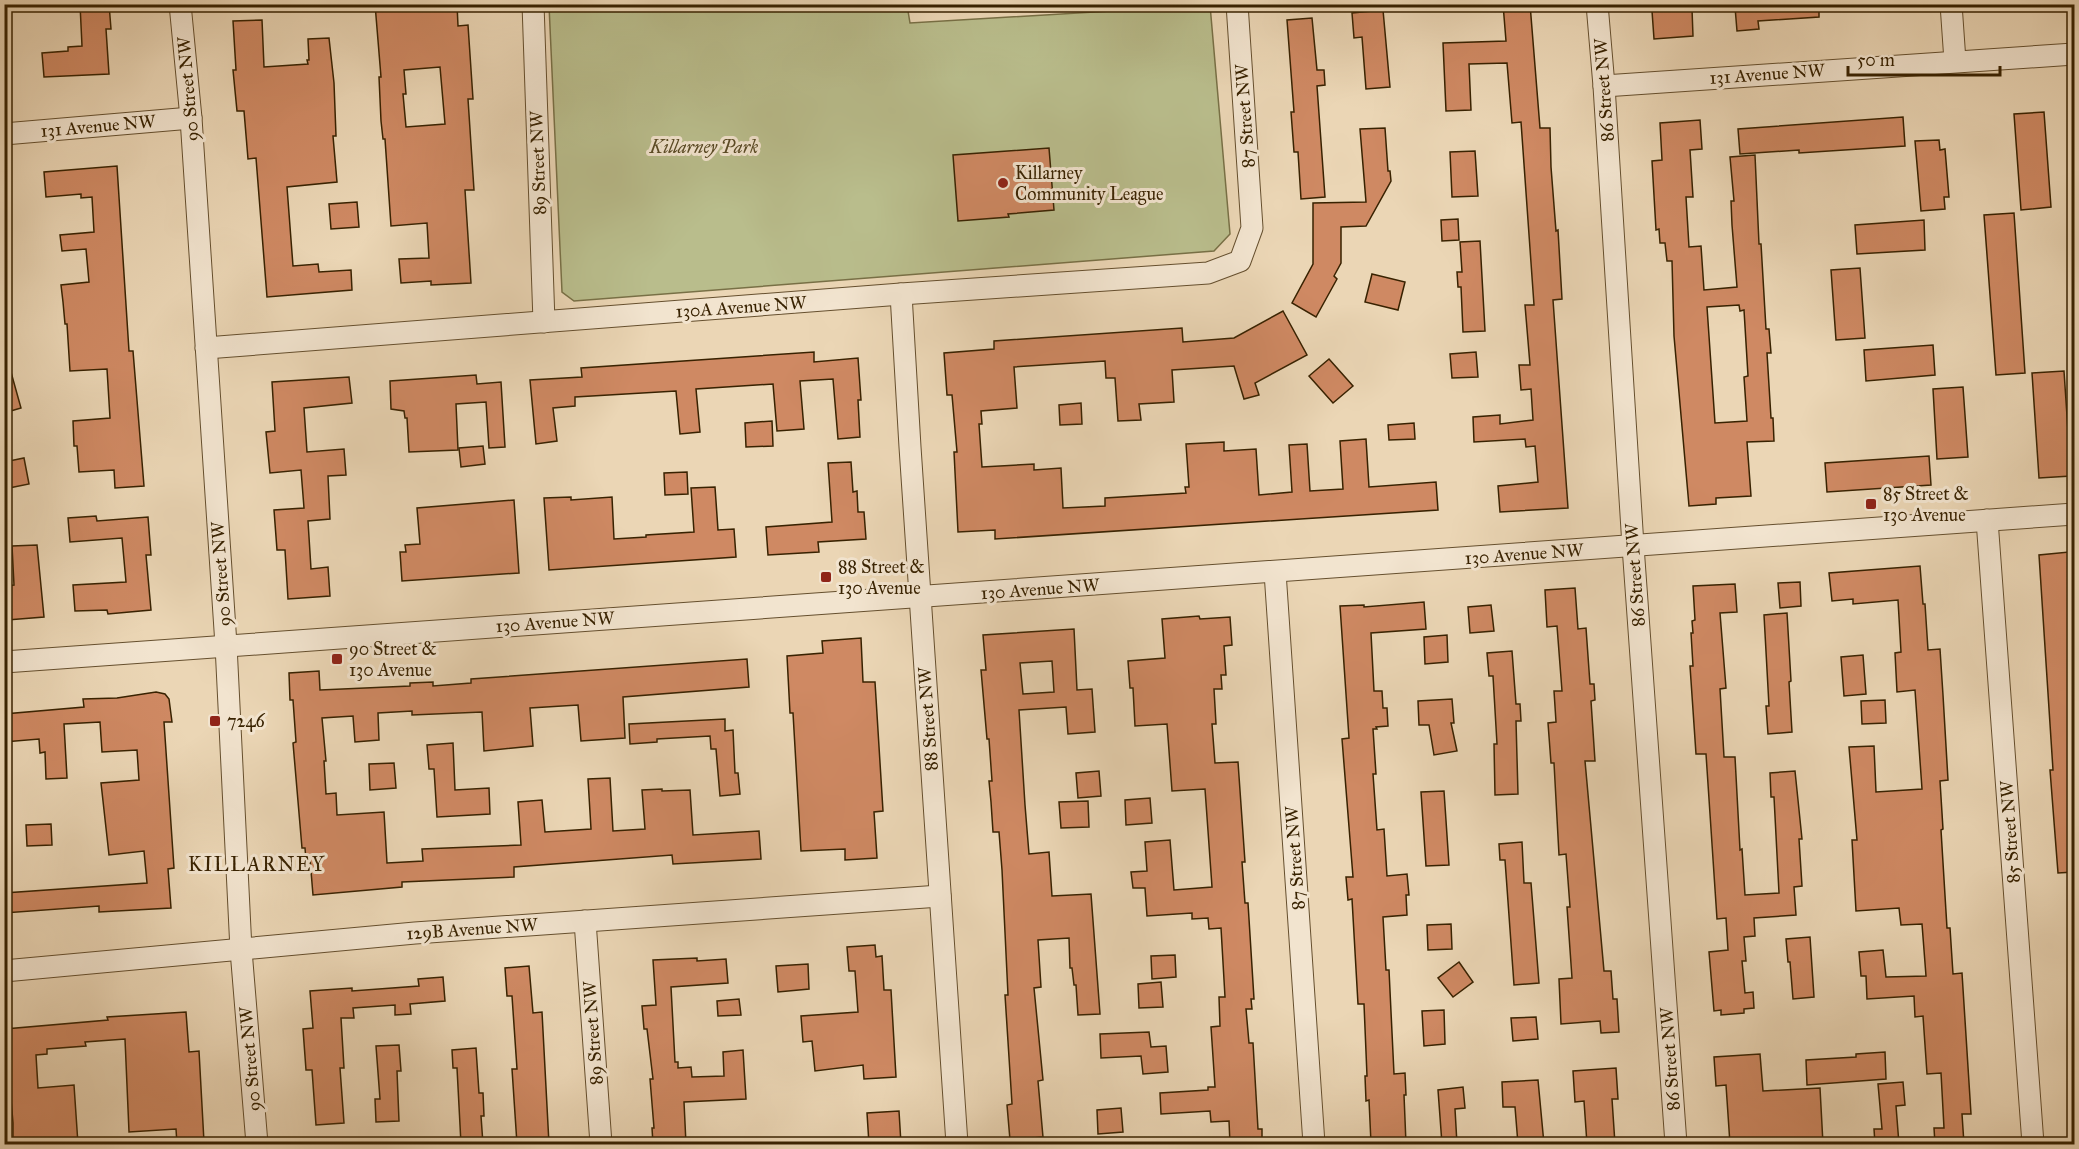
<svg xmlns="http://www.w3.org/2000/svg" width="2079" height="1149" viewBox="0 0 2079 1149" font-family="'IM FELL Great Primer',serif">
<rect width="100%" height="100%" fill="#ebd6b5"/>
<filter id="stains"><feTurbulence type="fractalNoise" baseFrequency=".00333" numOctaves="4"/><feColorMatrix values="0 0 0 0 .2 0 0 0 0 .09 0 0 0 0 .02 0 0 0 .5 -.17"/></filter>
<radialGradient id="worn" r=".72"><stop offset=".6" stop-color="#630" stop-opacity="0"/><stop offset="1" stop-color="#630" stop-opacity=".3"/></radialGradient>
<polygon fill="#b9bd8c" stroke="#787046" stroke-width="1.5" points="549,5 907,5 910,23 1210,5 1230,234 1214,251 574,301 562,292"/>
<g fill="#cf8963" stroke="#382201" stroke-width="1.5" fill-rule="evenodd">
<polygon points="80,4 109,4 111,29 106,29 109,74 44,77 42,53 68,51 68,47 82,46"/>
<path d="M375,4H457L458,26L468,25L473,99H468L474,190H465L471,283L431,285V281L401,283L399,259L429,258L427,223L391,226L385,139H383L381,121L379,77H381ZM440,67L445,124L406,127L403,94H406L404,70Z"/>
<polygon points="1503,4 1530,4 1540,128 1550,128 1551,167 1556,231 1558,230 1562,299 1553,300 1568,508 1500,512 1498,486 1538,482 1535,446 1526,447 1525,439 1474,442 1473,417 1500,415 1500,424 1533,420 1531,389 1521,390 1519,365 1530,365 1525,305 1534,305 1521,122 1512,123 1507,63 1469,64 1471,110 1446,111 1443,43 1506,41"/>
<polygon points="1769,4 1819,4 1819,17 1758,21 1759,29 1737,31 1735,7"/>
<polygon points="1692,9 1693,36 1654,39 1652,11"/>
<polygon points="1383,10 1390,87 1366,89 1362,37 1354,38 1352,13"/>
<polygon points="1312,18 1317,70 1324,70 1325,85 1317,86 1325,197 1301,199 1298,152 1294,152 1291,112 1294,112 1287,20"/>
<polygon points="262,20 264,67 308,64 307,60 309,60 308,39 329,38 334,83 336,136 333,136 337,182 287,187 293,266 318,264 319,272 351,270 352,290 267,297 256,158 248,159 244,111 237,111 233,70 236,70 233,21"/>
<polygon points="2044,112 2051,207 2021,210 2014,114"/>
<polygon points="1903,117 1905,146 1799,153 1799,150 1740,154 1738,129"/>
<path d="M1700,120L1702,149L1690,150L1693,197H1686L1689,247L1701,246L1704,290L1737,287L1732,225L1731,201H1734L1730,157L1755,155L1759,244H1761L1766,329H1769L1771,353H1767L1771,418H1773L1774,441L1747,442L1751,496L1716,498V504L1689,506L1674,336L1672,261H1667L1665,243H1660L1659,229L1656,230L1652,161L1662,160L1660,123ZM1739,305L1740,311L1744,310L1748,376L1744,377L1747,421L1715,423L1707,307Z"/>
<polygon points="1385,128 1388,171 1390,171 1391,181 1366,226 1341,227 1341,263 1334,276 1337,279 1316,317 1292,303 1313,264 1313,203 1366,202 1360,129"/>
<polygon points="1939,140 1940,150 1945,149 1949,197 1944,197 1945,209 1921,211 1915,141"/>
<polygon points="1049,148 1054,210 1008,214 1009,217 958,221 953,155"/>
<polygon points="1475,151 1478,196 1452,197 1450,152"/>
<polygon points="117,166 129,351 133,351 144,486 115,488 114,470 79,472 77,446 74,446 73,421 110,418 107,369 70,371 67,324 65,324 63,302 61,285 89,282 86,249 62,251 60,235 94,232 92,197 81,198 81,194 46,197 44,172"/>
<polygon points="357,202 359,227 331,229 329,204"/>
<polygon points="2014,213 2025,373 1996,375 1984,215"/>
<polygon points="1458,219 1459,240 1442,241 1441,220"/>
<polygon points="1924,220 1925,250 1857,254 1855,225"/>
<polygon points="1480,241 1485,331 1463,332 1461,287 1458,287 1457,272 1462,272 1460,242"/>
<polygon points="1860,268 1865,338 1836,340 1831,270"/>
<polygon points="1372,274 1405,282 1398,310 1365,302"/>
<polygon points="1283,311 1307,355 1255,383 1259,395 1244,399 1234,366 1172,370 1174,402 1139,404 1141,420 1118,421 1115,378 1106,378 1105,361 1014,367 1017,408 981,411 982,424 979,424 982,467 1034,464 1034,470 1061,468 1063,508 1105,506 1105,498 1186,493 1185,487 1189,487 1186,444 1224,442 1224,451 1256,449 1259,495 1292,492 1289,445 1307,444 1310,491 1343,489 1340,441 1366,439 1369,487 1436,482 1438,510 995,539 995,530 958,532 954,452 957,452 952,395 947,395 944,353 994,349 994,341 1182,328 1183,342 1234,338"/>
<polygon points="1933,345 1935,375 1866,381 1864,350"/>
<polygon points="814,352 814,362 858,358 861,400 858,400 860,437 838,439 833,379 800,381 804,429 777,431 773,384 696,389 700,432 680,434 676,391 575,397 575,406 553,408 557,441 536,444 530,380 582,377 581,368"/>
<polygon points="1476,352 1478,377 1452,378 1450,354"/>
<polygon points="1329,359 1353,386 1333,403 1309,376"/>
<polygon points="9,365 21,408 4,413 4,366"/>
<polygon points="2064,371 2071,476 2039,478 2032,373"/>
<polygon points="476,375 477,384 501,382 505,447 489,448 486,402 456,404 458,450 409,452 407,418 405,418 404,411 391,409 390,381"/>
<polygon points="349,377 352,403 304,408 307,452 344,449 346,475 328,476 330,519 308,521 311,569 328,567 330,596 288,599 285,550 277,550 274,510 304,508 301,470 270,473 266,432 275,431 272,382"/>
<polygon points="1963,387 1968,457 1937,459 1933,389"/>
<polygon points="1081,403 1082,424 1060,425 1059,405"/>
<polygon points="772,421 773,446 746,447 745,423"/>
<polygon points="1414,423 1415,439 1389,440 1388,425"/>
<polygon points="483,446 485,464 461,467 459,448"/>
<polygon points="1929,456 1931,485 1827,492 1825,463"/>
<polygon points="24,458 29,484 4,489 4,462"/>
<polygon points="851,462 853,492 857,491 858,512 864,512 866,539 818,542 819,552 768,555 766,527 832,522 828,463"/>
<polygon points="687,472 688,494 665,495 664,473"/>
<polygon points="715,487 718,530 734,529 736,557 549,570 544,498 571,497 571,500 612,497 614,539 646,537 646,535 694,532 691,488"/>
<polygon points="514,500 519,573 402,581 400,552 406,552 405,545 420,544 417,508"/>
<polygon points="96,516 97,521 148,517 151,555 146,555 151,610 108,614 107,610 75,611 73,585 126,582 122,538 70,542 68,518"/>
<polygon points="37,545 44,617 7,620 4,618 4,586 14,585 12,546"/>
<polygon points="2069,552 2074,630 2074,872 2058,873 2050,770 2053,770 2039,555"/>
<polygon points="1920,566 1923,604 1925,604 1928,650 1940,649 1943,695 1948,780 1940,781 1943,829 1941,830 1947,928 1950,928 1953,974 1962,973 1971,1114 1962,1114 1964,1144 1935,1144 1934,1128 1944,1128 1941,1073 1927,1074 1923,1016 1915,1017 1914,996 1867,999 1866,976 1861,976 1859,952 1883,950 1886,977 1926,976 1922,924 1901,925 1899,908 1856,911 1852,840 1857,840 1849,747 1874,746 1876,792 1922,789 1915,690 1897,692 1895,653 1901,652 1898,600 1853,604 1853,599 1832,601 1829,573"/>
<polygon points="1800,582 1801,606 1780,608 1778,583"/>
<polygon points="1735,584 1737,612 1720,613 1726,688 1720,689 1724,757 1735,757 1740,850 1742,849 1745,895 1779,893 1774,797 1771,797 1770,773 1795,771 1802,839 1799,839 1802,886 1794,887 1796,915 1754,918 1755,936 1744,937 1746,961 1742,961 1745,993 1753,992 1754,1008 1744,1009 1744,1013 1721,1015 1721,1010 1714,1011 1709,952 1728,950 1726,918 1717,919 1706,754 1696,754 1690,666 1693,666 1691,633 1693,633 1692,621 1695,620 1693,586"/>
<polygon points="1575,588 1578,629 1586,628 1590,684 1594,684 1595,700 1591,701 1595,761 1585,761 1604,971 1611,971 1613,999 1617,999 1619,1032 1601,1033 1600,1021 1561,1024 1559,979 1572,978 1567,907 1570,907 1566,854 1559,855 1554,763 1551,763 1548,723 1556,722 1554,691 1562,691 1557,626 1547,627 1545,590"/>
<polygon points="1424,602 1426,629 1371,633 1374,691 1382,691 1383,708 1387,708 1388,726 1376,727 1377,729 1373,729 1376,774 1373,774 1377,830 1384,829 1387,876 1407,874 1409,895 1406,895 1407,915 1383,917 1386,970 1389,970 1394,1074 1405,1073 1406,1095 1404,1095 1406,1144 1378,1144 1378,1142 1371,1143 1369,1100 1366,1101 1365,1076 1367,1076 1364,1004 1358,1004 1352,899 1348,900 1346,877 1353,877 1342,739 1349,738 1340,606 1364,605 1364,607"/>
<polygon points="1491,605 1494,631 1470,633 1468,607"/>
<polygon points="1787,613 1791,681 1789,682 1792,732 1768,734 1766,706 1769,706 1764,615"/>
<polygon points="1199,616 1200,619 1230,617 1232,645 1224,646 1226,675 1221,675 1222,689 1214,689 1216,724 1212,724 1215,763 1238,762 1245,862 1242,862 1245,903 1248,903 1254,999 1251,999 1252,1009 1246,1009 1249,1043 1253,1043 1258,1129 1262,1129 1262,1144 1230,1144 1229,1121 1211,1122 1210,1111 1161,1114 1160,1093 1208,1090 1208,1087 1215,1087 1211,1027 1220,1026 1219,997 1225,997 1221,928 1209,929 1208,918 1192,919 1192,913 1147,916 1145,888 1133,888 1131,872 1147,871 1145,842 1170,840 1174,890 1212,887 1205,789 1172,791 1167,724 1135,726 1133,688 1130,688 1128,661 1165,658 1162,619"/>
<path d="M1074,629L1077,690L1092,689L1095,732L1068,734L1066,707L1019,710L1025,805L1029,854L1049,852L1052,896L1091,894L1100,1014L1078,1015L1076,985H1074L1072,968H1070L1069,938L1038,940L1041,987L1034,988L1043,1080L1038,1081L1043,1137L1010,1140L1007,1105L1012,1104L1005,995H1008L1002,870L999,832H993L991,802L989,781H992L989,739H987L981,670H986L983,635ZM1052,661L1054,692L1023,694L1020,663Z"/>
<polygon points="1447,635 1448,662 1425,664 1424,637"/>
<polygon points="861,638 863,682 875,682 883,811 874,812 877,858 845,860 845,849 801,851 793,713 790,713 787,656 823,653 822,641"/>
<polygon points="1512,651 1516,704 1520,704 1521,721 1516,721 1518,794 1495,795 1494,744 1497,744 1493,676 1489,676 1487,653"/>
<polygon points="1863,655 1866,694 1844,696 1841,657"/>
<polygon points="747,659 749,687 623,697 625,738 581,741 578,705 530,708 533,746 484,751 482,712 412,715 412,711 378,713 379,740 355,742 353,716 322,718 326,761 324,761 326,794 336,793 337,815 384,812 387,863 423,861 422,849 521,845 518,802 542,800 545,832 591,829 588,779 610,778 613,831 645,829 642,790 662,789 662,791 690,790 693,835 759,831 761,859 673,864 672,855 514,867 514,877 402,882 402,887 313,895 310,859 306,860 305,848 302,848 293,743 296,742 293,700 290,700 289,673 319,671 320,690 410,686 410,683 433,682 433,686 471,683 471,679"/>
<polygon points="156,692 165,694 169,699 172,722 164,722 174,868 168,869 171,908 99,912 99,906 4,913 4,893 147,883 144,851 109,855 101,783 139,780 137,750 102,752 100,722 64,724 67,778 46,779 45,752 40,753 39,739 4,742 4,714 84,707 83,699 117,698"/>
<polygon points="1452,699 1454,723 1451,723 1457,751 1434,755 1429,725 1419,725 1418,701"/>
<polygon points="1885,700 1886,723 1862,724 1861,701"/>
<polygon points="725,719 725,731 733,730 735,773 738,773 740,794 720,796 716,749 711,749 710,736 657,739 657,742 630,744 629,724"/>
<polygon points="453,743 455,790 489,788 490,814 437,817 434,769 429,769 427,745"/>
<polygon points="394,763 396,788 370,790 369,764"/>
<polygon points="1099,771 1101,796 1078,798 1076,773"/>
<polygon points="1444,791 1449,865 1426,866 1421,792"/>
<polygon points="1150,798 1152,823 1126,825 1125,800"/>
<polygon points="1088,801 1089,827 1061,828 1059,802"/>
<polygon points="51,824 52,845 27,846 26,825"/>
<polygon points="1522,842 1524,883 1531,883 1539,983 1514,985 1505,860 1500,860 1499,844"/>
<polygon points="1451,924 1452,949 1428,950 1427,925"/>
<polygon points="1810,937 1814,997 1793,999 1790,962 1788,962 1786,939"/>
<polygon points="875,945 876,957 882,956 884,990 891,990 896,1077 864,1079 863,1065 815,1071 812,1041 803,1042 801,1016 858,1012 855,971 849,971 847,947"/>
<polygon points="1175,955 1176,977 1152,979 1151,956"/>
<polygon points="697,958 697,961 726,959 728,983 671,987 675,1062 678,1062 678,1068 691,1067 692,1077 724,1076 723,1052 743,1050 746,1099 684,1102 686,1144 653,1144 652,1128 654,1128 650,1079 653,1079 647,1029 644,1029 642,1006 656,1005 653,960"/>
<polygon points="1459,962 1473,982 1453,997 1438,978"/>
<polygon points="808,964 809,989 778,992 776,966"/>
<polygon points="529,966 533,1013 542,1012 549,1144 517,1144 512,1069 517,1069 512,996 507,996 505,968"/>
<polygon points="443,977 445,1001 410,1004 411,1014 395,1015 395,1005 353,1008 354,1018 341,1018 344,1068 340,1068 344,1123 316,1125 312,1070 306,1070 303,1029 313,1028 310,991 352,988 352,991 419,986 418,979"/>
<polygon points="1161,982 1163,1007 1139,1008 1138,984"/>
<polygon points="739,999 741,1015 718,1016 717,1001"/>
<polygon points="1444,1010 1445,1044 1424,1046 1422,1011"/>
<polygon points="186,1012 189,1052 199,1051 204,1142 177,1144 176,1129 129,1132 125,1039 85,1042 86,1046 47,1049 47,1054 36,1055 38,1088 74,1085 78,1144 13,1144 13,1123 5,1029 108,1020 107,1017"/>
<polygon points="1536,1017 1538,1039 1513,1041 1511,1018"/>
<polygon points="1149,1032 1151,1047 1166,1046 1168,1072 1143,1074 1141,1056 1101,1058 1100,1034"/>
<polygon points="399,1045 401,1071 397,1071 399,1121 376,1122 375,1099 380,1099 376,1046"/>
<polygon points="476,1048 479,1093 483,1093 484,1116 481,1116 483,1144 461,1144 457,1068 453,1068 452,1050"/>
<polygon points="1885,1052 1886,1079 1807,1085 1806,1060 1856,1057 1856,1054"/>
<polygon points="1760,1054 1763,1091 1820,1088 1823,1144 1730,1144 1726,1085 1716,1086 1714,1057"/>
<polygon points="1616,1068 1618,1099 1612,1099 1615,1144 1587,1144 1584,1101 1575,1102 1573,1071"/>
<polygon points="1538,1080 1544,1144 1518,1144 1515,1107 1503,1107 1502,1082"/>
<polygon points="1903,1082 1905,1105 1896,1106 1899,1144 1875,1144 1874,1129 1882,1129 1878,1084"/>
<polygon points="1463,1087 1465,1108 1455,1109 1457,1144 1442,1144 1438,1090"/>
<polygon points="1121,1108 1123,1132 1098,1134 1097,1110"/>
<polygon points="899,1111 901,1144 869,1144 867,1113"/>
</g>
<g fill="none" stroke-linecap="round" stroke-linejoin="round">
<g stroke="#654f2e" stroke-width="23">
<g id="minor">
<polyline points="180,4 191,118 226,645 241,950 257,1144"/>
<polyline points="533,4 544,322"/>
<polyline points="1597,4 1604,86 1633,546 1676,1144"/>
<polyline points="1951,4 1955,61"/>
<polyline points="1604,86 2074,54"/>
<polyline points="4,134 191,118"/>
<polyline points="901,294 910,447 957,1144"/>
<polyline points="206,348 901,294 1208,273 1240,261 1252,228 1237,4"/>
<polyline points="1987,520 2033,1144"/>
<polyline points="1275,572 1314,1144"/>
<polyline points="4,662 2074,514"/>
<polyline points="585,921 601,1144"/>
<polyline points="4,971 415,933 940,896"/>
</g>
</g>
<use href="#minor" stroke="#f2e4cf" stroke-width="21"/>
</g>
<g fill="#8f2418" stroke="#f2e4cf" stroke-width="2">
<circle cx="1003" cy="183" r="6"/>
<rect x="1865" y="498" width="12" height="12" rx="3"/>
<rect x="820" y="571" width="12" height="12" rx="3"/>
<rect x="331" y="653" width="12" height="12" rx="3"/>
<rect x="209" y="715" width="12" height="12" rx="3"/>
</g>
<g text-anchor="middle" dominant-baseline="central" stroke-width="6" stroke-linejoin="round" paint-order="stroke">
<g font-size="18" fill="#382201" stroke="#f2e4cf">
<text transform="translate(1767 74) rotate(-4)">131 Avenue NW</text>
<text transform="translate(188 89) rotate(-95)">90 Street NW</text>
<text transform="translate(1604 90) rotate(-94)">86 Street NW</text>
<text transform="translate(1245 116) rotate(-94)">87 Street NW</text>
<text transform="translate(98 126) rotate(-5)">131 Avenue NW</text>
<text transform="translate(538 163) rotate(-92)">89 Street NW</text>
<text transform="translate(741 307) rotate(-4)">130A Avenue NW</text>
<text transform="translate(1524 554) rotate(-4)">130 Avenue NW</text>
<text transform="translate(221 574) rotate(-94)">90 Street NW</text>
<text transform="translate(1635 575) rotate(-94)">86 Street NW</text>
<text transform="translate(1040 589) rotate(-4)">130 Avenue NW</text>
<text transform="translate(555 622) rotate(-4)">130 Avenue NW</text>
<text transform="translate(928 719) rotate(-94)">88 Street NW</text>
<text transform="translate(2010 832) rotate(-94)">85 Street NW</text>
<text transform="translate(1295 858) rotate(-94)">87 Street NW</text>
<text transform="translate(472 929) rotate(-4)">129B Avenue NW</text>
<text transform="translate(593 1033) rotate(-94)">89 Street NW</text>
<text transform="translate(250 1059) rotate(-95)">90 Street NW</text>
<text transform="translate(1670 1059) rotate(-94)">86 Street NW</text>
</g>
<g font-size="18" font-style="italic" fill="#584924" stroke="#f2e4cf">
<text x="704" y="147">Killarney Park</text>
</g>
<g font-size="18" fill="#382201" stroke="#f2e4cf" text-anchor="start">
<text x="1015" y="173">Killarney<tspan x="1015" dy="21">Community League</tspan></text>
<text x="1883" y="494">85 Street &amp;<tspan x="1883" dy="21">130 Avenue</tspan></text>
<text x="838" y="567">88 Street &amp;<tspan x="838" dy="21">130 Avenue</tspan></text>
<text x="349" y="649">90 Street &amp;<tspan x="349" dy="21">130 Avenue</tspan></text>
<text x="227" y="721">7246</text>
</g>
<g font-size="20" letter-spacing="1.5" fill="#382201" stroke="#f2e4cf">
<text x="257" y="864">KILLARNEY</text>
</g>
</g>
<rect width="2079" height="1149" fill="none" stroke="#ebd6b5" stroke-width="24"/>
<rect x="6" y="6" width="2067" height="1137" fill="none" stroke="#382201" stroke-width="3"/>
<rect x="12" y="12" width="2055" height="1125" fill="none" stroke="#382201" stroke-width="1.5"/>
<path d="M1848 66v9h152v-9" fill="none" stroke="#382201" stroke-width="3"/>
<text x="1857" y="66" font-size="18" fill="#382201" stroke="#f2e4cf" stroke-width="4.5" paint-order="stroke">50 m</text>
<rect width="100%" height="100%" filter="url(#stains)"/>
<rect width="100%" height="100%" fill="url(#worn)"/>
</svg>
